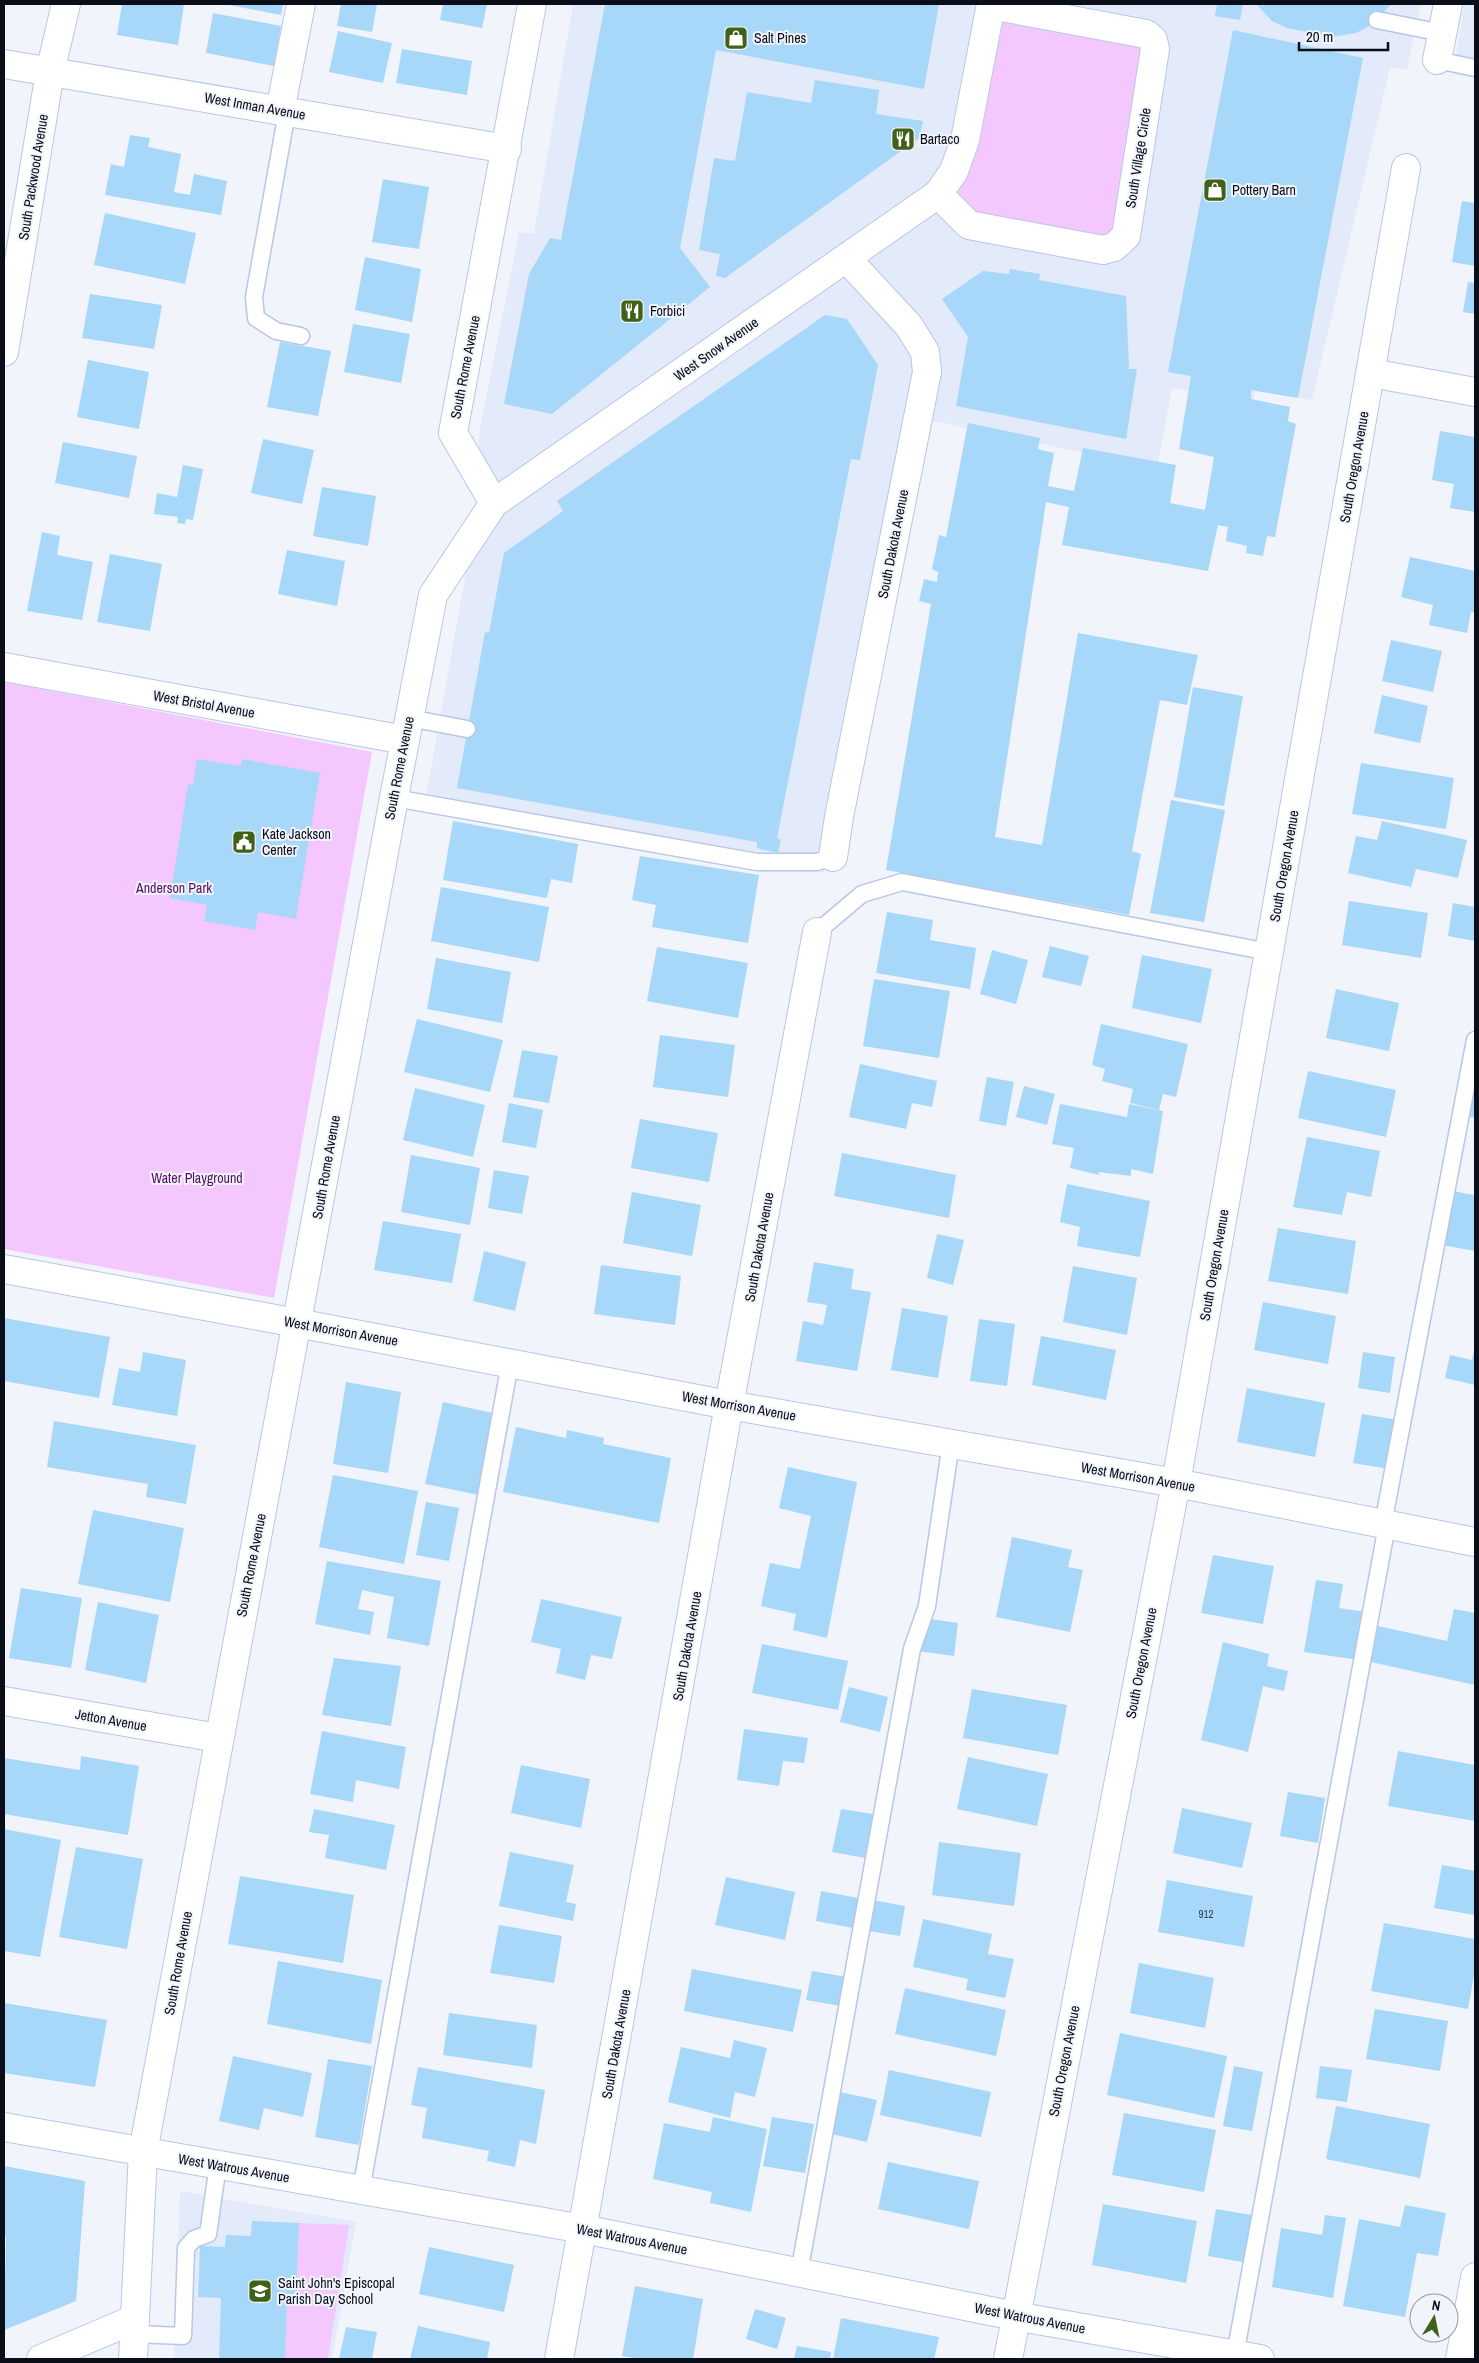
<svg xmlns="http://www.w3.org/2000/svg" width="1479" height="2363" viewBox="0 0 1479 2363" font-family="'Archivo Narrow',sans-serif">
<rect width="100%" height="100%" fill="#f1f4fb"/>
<g fill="#e3eafa">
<polygon points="573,4 1421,4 1407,69 1390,68 1312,400 1255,391 1252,402 1172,388 1157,468 923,419 851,742 824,873 425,802 468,561 481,541 493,471 477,460 480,428 519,232 534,234"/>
<polygon points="1465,4 1475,4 1475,71 1454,67"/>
<polygon points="180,2191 356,2222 332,2359 174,2359"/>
</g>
<g fill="#f4c8ff">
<polygon points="1004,16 1152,43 1123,232 1110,241 966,223 948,193 978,149"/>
<polygon points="4,682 372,752 274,1298 4,1249"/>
<polygon points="299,2223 349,2225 328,2359 285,2359 287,2302 296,2302"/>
</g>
<g fill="#a7d7f9">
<polygon points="122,4 184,4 178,45 117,35"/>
<polygon points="224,4 283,4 281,15"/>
<polygon points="341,4 377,4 372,32 337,26"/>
<polygon points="443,4 487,4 482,28 440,20"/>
<polygon points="605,4 939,4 924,89 716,50 680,248 710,287 552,414 504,404 529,274 550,238 561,240"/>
<polygon points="1217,4 1243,4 1240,20 1215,16"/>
<polygon points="1256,4 1391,4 1373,24 1356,33 1332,37 1287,28 1272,21"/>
<polygon points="213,13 281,26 274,66 206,53"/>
<polygon points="1233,30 1363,58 1298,398 1251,390 1251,399 1290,407 1288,421 1296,424 1275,537 1267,536 1263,556 1246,553 1247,546 1226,541 1228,527 1218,525 1208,571 1062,545 1069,507 1046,502 995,837 1042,845 1078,633 1198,655 1187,705 1160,700 1132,851 1141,854 1129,915 886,870 931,604 919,601 924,579 937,582 938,572 932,569 939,535 946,537 968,423 1040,438 1038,449 1054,453 1048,486 1074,491 1083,448 1176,465 1170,503 1205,510 1214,457 1179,449 1191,376 1168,372"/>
<polygon points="338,31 392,43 383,83 329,72"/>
<polygon points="402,49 472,61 467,95 396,83"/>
<polygon points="815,80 879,90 876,114 923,121 919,138 725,278 716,276 720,254 699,250 714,158 735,161 747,92 811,103"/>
<polygon points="130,135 150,138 148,147 181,154 174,192 190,195 194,174 227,181 221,215 105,195 111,164 124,167"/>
<polygon points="383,179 429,187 419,249 372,242"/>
<polygon points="1462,201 1475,203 1475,266 1452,262"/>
<polygon points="105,213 196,233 185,284 94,265"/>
<polygon points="365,257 421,269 412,322 355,310"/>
<polygon points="1010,269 1040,274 1039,280 1126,296 1129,369 1137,369 1126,439 956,406 968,337 942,299 983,271 1009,274"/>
<polygon points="1468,282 1475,283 1475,314 1463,312"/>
<polygon points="90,294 162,305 154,349 82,338"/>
<polygon points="825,315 847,319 878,365 860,460 851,459 777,838 781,840 778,853 757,848 757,842 457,788 485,632 489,633 504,553 563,511 557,501"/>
<polygon points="353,324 410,334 401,383 344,372"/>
<polygon points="280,342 331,351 318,416 267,407"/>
<polygon points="88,360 149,372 139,429 77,417"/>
<polygon points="1440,431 1475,437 1475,512 1450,508 1454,484 1432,480"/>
<polygon points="263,439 314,450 302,504 251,493"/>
<polygon points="63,442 137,456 129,498 55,483"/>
<polygon points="183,465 203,469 193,520 186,519 185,524 177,523 178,517 154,514 157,493 177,497"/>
<polygon points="322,487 376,496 368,546 313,536"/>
<polygon points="42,532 60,536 57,555 93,562 82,620 27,611"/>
<polygon points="287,550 345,561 337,606 278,594"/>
<polygon points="110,554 162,564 150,631 97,622"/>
<polygon points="1410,557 1475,571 1475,613 1471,612 1467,633 1429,625 1433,605 1401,597"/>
<polygon points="1391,640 1442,651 1433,692 1382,681"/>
<polygon points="1193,687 1243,696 1224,806 1174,797"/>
<polygon points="1382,695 1428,706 1420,743 1374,733"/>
<polygon points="197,759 241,766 242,759 320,773 296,919 258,912 255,930 204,921 207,905 170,898 188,784 193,785"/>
<polygon points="1361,763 1454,778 1446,829 1352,814"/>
<polygon points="1171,800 1225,810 1204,922 1150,913"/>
<polygon points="453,821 578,844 572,883 551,879 547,898 443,880"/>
<polygon points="1382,821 1467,840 1458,878 1416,869 1411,887 1348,873 1356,836 1377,840"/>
<polygon points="640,856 759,875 748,943 652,927 656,905 632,900"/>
<polygon points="441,887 549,907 539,962 431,941"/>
<polygon points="1349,901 1428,913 1421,958 1342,945"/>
<polygon points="1453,903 1475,907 1475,941 1448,936"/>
<polygon points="887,912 933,920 930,940 976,948 970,989 876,973"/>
<polygon points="1050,946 1089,956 1081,986 1042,977"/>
<polygon points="657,947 748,963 738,1018 647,1001"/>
<polygon points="992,950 1028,960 1016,1004 980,994"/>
<polygon points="1142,955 1212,969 1201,1023 1132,1008"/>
<polygon points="436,958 511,972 502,1023 427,1009"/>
<polygon points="874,979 950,991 939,1058 863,1046"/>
<polygon points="1336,989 1399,1003 1389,1051 1326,1038"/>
<polygon points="417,1019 503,1040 490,1092 404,1072"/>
<polygon points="1101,1024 1188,1044 1176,1097 1163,1094 1159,1110 1130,1103 1133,1089 1102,1081 1105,1069 1092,1065"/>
<polygon points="660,1035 735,1045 728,1097 653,1087"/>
<polygon points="522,1050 558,1056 549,1103 513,1097"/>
<polygon points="860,1064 937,1081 932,1107 912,1103 906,1129 849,1117"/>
<polygon points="1308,1071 1396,1090 1386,1137 1298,1118"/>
<polygon points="987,1077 1014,1082 1006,1126 979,1121"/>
<polygon points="1475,1084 1475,1118 1467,1116"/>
<polygon points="1024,1086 1055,1094 1047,1125 1016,1117"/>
<polygon points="415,1088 485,1105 473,1157 403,1140"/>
<polygon points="509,1103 543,1110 536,1148 502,1142"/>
<polygon points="1060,1104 1127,1117 1129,1104 1163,1111 1153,1174 1131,1169 1131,1176 1098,1172 1100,1175 1070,1168 1074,1148 1052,1144"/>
<polygon points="640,1119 718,1133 709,1182 631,1168"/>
<polygon points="1307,1137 1380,1151 1371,1197 1347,1192 1342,1215 1293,1207"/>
<polygon points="842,1153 956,1175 949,1218 834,1196"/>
<polygon points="411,1155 480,1168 470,1225 401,1212"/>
<polygon points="494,1170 529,1176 522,1214 488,1208"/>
<polygon points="1067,1184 1150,1201 1140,1257 1077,1246 1080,1227 1060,1222"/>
<polygon points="1452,1191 1475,1195 1475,1251 1442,1245"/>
<polygon points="632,1192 701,1205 692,1256 623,1243"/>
<polygon points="383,1221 461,1234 452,1283 374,1270"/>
<polygon points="1278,1228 1356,1241 1348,1294 1268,1281"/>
<polygon points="937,1234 964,1240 953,1285 927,1278"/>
<polygon points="484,1251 526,1262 515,1311 473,1301"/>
<polygon points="814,1262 854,1269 851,1289 871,1292 857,1371 796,1361 803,1321 823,1325 827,1305 807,1302"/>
<polygon points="601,1265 681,1276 675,1325 594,1314"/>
<polygon points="1073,1266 1137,1278 1127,1335 1063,1322"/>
<polygon points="1263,1302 1336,1316 1328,1364 1254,1350"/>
<polygon points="902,1308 948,1316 938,1378 891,1370"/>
<polygon points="4,1318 110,1337 99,1398 4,1381"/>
<polygon points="979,1319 1015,1324 1007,1386 970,1381"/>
<polygon points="1041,1336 1116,1350 1106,1400 1032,1385"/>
<polygon points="1474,1350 1475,1385 1445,1378 1450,1355 1472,1360"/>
<polygon points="143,1352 186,1360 177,1416 112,1405 119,1368 140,1372"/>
<polygon points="1363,1352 1395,1357 1390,1393 1358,1388"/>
<polygon points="346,1382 401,1392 388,1473 333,1464"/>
<polygon points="1247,1388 1325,1403 1315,1457 1237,1442"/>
<polygon points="443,1402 497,1414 479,1495 425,1484"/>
<polygon points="1362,1414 1398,1420 1389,1469 1353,1463"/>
<polygon points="54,1421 196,1445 186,1504 146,1497 148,1484 47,1467"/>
<polygon points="516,1427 566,1438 567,1430 604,1438 603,1444 671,1458 659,1523 503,1492"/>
<polygon points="788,1467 857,1482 827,1638 793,1630 796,1614 761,1606 770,1563 800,1569 811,1516 779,1508"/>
<polygon points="333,1475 418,1491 404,1564 319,1547"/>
<polygon points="426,1502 459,1508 449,1561 416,1555"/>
<polygon points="93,1510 184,1528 170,1602 78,1584"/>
<polygon points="1012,1537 1072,1550 1068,1567 1083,1570 1070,1632 996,1617"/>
<polygon points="1213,1555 1274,1566 1263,1624 1201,1613"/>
<polygon points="327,1561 441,1581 429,1646 387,1638 394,1597 362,1590 358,1609 374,1612 370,1635 315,1624"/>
<polygon points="1316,1580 1343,1584 1339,1608 1366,1612 1359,1660 1304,1652"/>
<polygon points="21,1588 82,1598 71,1668 9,1658"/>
<polygon points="541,1599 622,1617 612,1659 591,1655 585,1680 556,1673 561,1649 531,1642"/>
<polygon points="98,1602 159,1615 146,1683 85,1670"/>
<polygon points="1454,1609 1475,1613 1475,1685 1371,1662 1378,1626 1447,1641"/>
<polygon points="923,1618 958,1623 954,1656 918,1651"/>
<polygon points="1223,1642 1269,1654 1267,1666 1288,1671 1284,1691 1263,1686 1248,1752 1201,1740"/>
<polygon points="762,1644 848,1661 838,1710 752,1693"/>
<polygon points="334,1658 401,1666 391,1726 322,1715"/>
<polygon points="849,1687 888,1697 880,1732 840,1722"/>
<polygon points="972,1689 1067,1705 1058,1755 963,1738"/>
<polygon points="744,1729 808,1738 804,1763 783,1761 779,1786 737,1780"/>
<polygon points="322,1731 406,1747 399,1789 356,1780 353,1802 310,1794"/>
<polygon points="1398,1751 1475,1765 1475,1821 1388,1806"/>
<polygon points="81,1756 139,1766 128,1835 4,1814 4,1758 80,1770"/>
<polygon points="968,1757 1048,1774 1037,1826 957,1809"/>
<polygon points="521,1765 590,1779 581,1828 511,1813"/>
<polygon points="1288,1792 1325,1798 1318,1843 1280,1836"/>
<polygon points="1182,1808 1252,1823 1242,1868 1173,1853"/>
<polygon points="314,1809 395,1825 386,1870 325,1858 329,1835 309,1832"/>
<polygon points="841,1809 873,1814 865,1858 832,1852"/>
<polygon points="4,1829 61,1840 40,1957 4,1951"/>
<polygon points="939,1842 1021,1853 1014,1906 932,1895"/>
<polygon points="76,1847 143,1859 127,1949 59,1937"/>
<polygon points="510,1852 574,1865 566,1902 576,1904 573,1921 499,1906"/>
<polygon points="1442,1865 1475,1871 1475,1915 1434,1908"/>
<polygon points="240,1876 354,1895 343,1963 228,1944"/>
<polygon points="726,1877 795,1892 785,1940 715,1925"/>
<polygon points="1167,1880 1253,1896 1244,1947 1158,1932"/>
<polygon points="821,1891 858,1898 853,1928 816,1921"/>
<polygon points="872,1900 905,1906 900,1936 868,1931"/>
<polygon points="923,1919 992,1934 988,1954 1014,1959 1005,1998 966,1990 968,1979 913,1967"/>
<polygon points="1384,1923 1475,1939 1475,1970 1468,2009 1371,1991"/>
<polygon points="499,1925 562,1936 554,1983 490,1973"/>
<polygon points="278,1961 382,1980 371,2044 267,2024"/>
<polygon points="1139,1963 1214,1978 1205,2028 1130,2013"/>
<polygon points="692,1969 802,1990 793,2032 684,2011"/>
<polygon points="812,1971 847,1977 841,2006 806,2000"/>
<polygon points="905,1988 1006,2010 996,2056 895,2034"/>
<polygon points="4,2003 107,2020 95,2087 4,2073"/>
<polygon points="1375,2009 1448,2021 1440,2071 1366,2059"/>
<polygon points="449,2013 537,2025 532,2068 443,2055"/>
<polygon points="1120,2033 1227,2056 1214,2118 1107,2095"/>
<polygon points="734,2040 767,2048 755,2097 735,2092 730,2118 668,2102 681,2047 730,2058"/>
<polygon points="233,2056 312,2073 303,2117 264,2108 259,2130 219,2121"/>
<polygon points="328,2059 372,2066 359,2145 315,2137"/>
<polygon points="1234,2066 1263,2072 1252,2131 1223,2126"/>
<polygon points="1320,2066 1352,2070 1347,2102 1316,2098"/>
<polygon points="418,2067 545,2090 536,2144 520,2140 515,2167 487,2161 489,2151 422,2138 427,2108 411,2105"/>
<polygon points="889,2070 991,2092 981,2137 880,2115"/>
<polygon points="835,2091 877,2100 867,2142 827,2133"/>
<polygon points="1336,2106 1430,2124 1420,2178 1326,2159"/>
<polygon points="1124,2113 1216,2130 1204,2192 1112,2175"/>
<polygon points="713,2117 767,2129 751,2212 710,2203 712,2192 653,2179 664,2123 710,2132"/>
<polygon points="772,2117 814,2124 805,2173 763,2166"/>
<polygon points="888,2162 979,2181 969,2229 878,2209"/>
<polygon points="4,2166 85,2181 76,2301 4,2330 6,2237 4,2236"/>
<polygon points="1103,2204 1197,2221 1186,2283 1092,2265"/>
<polygon points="1405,2205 1446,2213 1438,2256 1417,2253 1405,2317 1343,2306 1359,2219 1400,2227"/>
<polygon points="1216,2209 1257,2216 1248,2263 1208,2256"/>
<polygon points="1325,2215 1346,2218 1333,2298 1272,2287 1281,2228 1322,2235"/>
<polygon points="252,2221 299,2223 296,2302 287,2302 285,2359 219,2359 221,2298 198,2297 200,2246 225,2247 226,2235 251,2236"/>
<polygon points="429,2247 514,2265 504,2312 419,2294"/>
<polygon points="635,2286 703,2299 693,2359 640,2359 622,2356"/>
<polygon points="755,2309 786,2318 777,2349 746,2339"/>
<polygon points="841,2318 939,2337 934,2359 833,2359"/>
<polygon points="418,2326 490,2342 487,2359 410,2359"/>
<polygon points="346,2327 377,2332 372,2359 339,2359"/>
<polygon points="797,2346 831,2352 830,2359 794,2359"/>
</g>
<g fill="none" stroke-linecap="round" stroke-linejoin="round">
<g stroke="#b8c6e7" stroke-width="19">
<g id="lane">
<polyline points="1377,20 1442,33"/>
<polyline points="1437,60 1475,68"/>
<polyline points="287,112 254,297 256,318 276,331 301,336"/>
<polyline points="409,718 467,729"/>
<polyline points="394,798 757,862 817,862 833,857"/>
<polyline points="817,932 862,894 902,882 1269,952"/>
<polyline points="1383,1524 1475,1040"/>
<polyline points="361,2190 510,1363"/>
<polyline points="799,2273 912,1649 927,1606 951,1443"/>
<polyline points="134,2334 183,2336 186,2248 194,2239 208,2234 218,2165"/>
<polyline points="1235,2355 1387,1525"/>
</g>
</g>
<g stroke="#b8c6e7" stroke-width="30">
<g id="street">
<polyline points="1437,60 1448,4"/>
<polyline points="4,64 507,149"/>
<polyline points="280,111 301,4"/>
<polyline points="938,194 969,225 1103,250 1114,247 1126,236 1155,49 1153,40 1146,34 991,5"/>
<polyline points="4,352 50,72 66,4"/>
<polyline points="1371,373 1475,392"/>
<polyline points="494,503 453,433 532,4"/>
<polyline points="4,667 405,740"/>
<polyline points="833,857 839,817 927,372 925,352 909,326 846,258"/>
<polyline points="297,1323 729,1405 1176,1483 1475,1542"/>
<polyline points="4,1701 218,1738"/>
<polyline points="4,2127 583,2229 1015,2316 1260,2359"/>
<polyline points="41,2359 135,2319"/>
<polyline points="559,2359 729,1405 817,932"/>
<polyline points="1008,2359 1176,1483 1406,168"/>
<polyline points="1460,2359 1475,2277"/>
</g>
</g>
<g stroke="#b8c6e7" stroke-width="30">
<g id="secondary">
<polyline points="4,1269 297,1323"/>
<polyline points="133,2359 143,2152 394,798 433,595 494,503 938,194 954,171 965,140 991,4"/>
</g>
</g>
<use href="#lane" stroke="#fff" stroke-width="16"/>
<use href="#street" stroke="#fff" stroke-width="28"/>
<use href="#secondary" stroke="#fff" stroke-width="28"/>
</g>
<defs>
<g id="shop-square" transform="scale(1.25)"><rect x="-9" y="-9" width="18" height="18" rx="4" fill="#3f6118" stroke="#f1f4fb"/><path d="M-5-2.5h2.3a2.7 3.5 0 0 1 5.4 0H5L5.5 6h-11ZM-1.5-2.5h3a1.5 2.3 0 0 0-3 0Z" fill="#fff"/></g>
<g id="restaurant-square" transform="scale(1.25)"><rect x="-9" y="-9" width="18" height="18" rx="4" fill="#3f6118" stroke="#f1f4fb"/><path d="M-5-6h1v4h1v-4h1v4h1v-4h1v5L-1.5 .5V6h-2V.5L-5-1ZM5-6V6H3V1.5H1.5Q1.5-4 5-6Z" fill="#fff"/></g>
<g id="civic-square" transform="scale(1.25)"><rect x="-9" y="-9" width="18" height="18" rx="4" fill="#3f6118" stroke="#f1f4fb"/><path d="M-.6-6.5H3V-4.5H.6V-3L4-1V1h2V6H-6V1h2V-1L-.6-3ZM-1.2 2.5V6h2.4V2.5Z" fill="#fff"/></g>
<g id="school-square" transform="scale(1.25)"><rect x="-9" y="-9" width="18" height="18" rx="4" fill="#3f6118" stroke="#f1f4fb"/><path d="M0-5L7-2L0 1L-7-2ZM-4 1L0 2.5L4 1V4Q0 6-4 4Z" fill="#fff"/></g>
</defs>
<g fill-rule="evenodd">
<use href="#shop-square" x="736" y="38"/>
<use href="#restaurant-square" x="903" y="139"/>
<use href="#shop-square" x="1215" y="190"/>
<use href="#restaurant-square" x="632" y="311"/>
<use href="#civic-square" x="244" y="842"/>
<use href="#school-square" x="260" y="2291"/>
</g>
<g text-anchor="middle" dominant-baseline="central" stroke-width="4" stroke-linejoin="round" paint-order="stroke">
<g font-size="11" fill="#304051">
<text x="1206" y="1914">912</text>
</g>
<g font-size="14" fill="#090e19" stroke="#f1f4fb" text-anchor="start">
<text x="754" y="38">Salt Pines</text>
<text x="920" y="139">Bartaco</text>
<text x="1232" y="190">Pottery Barn</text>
<text x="650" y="311">Forbici</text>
<text x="262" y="834">Kate Jackson<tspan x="262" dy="16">Center</tspan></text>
<text x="278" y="2283">Saint John's Episcopal<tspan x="278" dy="16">Parish Day School</tspan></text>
</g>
<g font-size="14" fill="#090e19" stroke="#f1f4fb">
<text transform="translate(255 106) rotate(10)">West Inman Avenue</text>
<text transform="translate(1138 158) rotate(-81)">South Village Circle</text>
<text transform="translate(33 177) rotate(-81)">South Packwood Avenue</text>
<text transform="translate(716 349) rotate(-35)">West Snow Avenue</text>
<text transform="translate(465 367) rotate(-79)">South Rome Avenue</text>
<text transform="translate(1354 467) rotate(-80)">South Oregon Avenue</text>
<text transform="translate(893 544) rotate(-79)">South Dakota Avenue</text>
<text transform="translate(204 704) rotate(10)">West Bristol Avenue</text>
<text transform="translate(399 768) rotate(-79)">South Rome Avenue</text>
<text transform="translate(1284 866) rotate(-80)">South Oregon Avenue</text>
<text transform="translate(326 1167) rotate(-80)">South Rome Avenue</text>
<text transform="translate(759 1247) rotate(-80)">South Dakota Avenue</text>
<text transform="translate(1214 1265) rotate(-80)">South Oregon Avenue</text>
<text transform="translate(341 1331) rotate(10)">West Morrison Avenue</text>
<text transform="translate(739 1406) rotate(10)">West Morrison Avenue</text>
<text transform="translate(1138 1477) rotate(10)">West Morrison Avenue</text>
<text transform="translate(251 1565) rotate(-79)">South Rome Avenue</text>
<text transform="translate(687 1646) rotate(-80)">South Dakota Avenue</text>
<text transform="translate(1141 1663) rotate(-79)">South Oregon Avenue</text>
<text transform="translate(111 1720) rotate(10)">Jetton Avenue</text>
<text transform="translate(178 1963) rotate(-80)">South Rome Avenue</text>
<text transform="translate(616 2044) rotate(-80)">South Dakota Avenue</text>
<text transform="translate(1064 2061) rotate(-79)">South Oregon Avenue</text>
<text transform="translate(234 2168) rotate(10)">West Watrous Avenue</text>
<text transform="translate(632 2239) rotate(11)">West Watrous Avenue</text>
<text transform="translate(1030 2318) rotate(11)">West Watrous Avenue</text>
</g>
<g font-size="14" fill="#560f64" stroke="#f1f4fb">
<text x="174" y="888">Anderson Park</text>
<text x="197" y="1178">Water Playground</text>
</g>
</g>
<rect width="1479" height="2363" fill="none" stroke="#090e19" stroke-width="10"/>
<g transform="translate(1434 2318) rotate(10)"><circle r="24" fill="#f1f4fb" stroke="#9498a1"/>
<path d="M0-4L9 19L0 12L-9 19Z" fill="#3f6118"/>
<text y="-8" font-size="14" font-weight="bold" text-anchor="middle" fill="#090e19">N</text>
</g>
<path d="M1299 42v8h89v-8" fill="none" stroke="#090e19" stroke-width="2.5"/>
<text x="1306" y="42" font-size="15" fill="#090e19" stroke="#f1f4fb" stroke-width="4" paint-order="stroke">20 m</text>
</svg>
